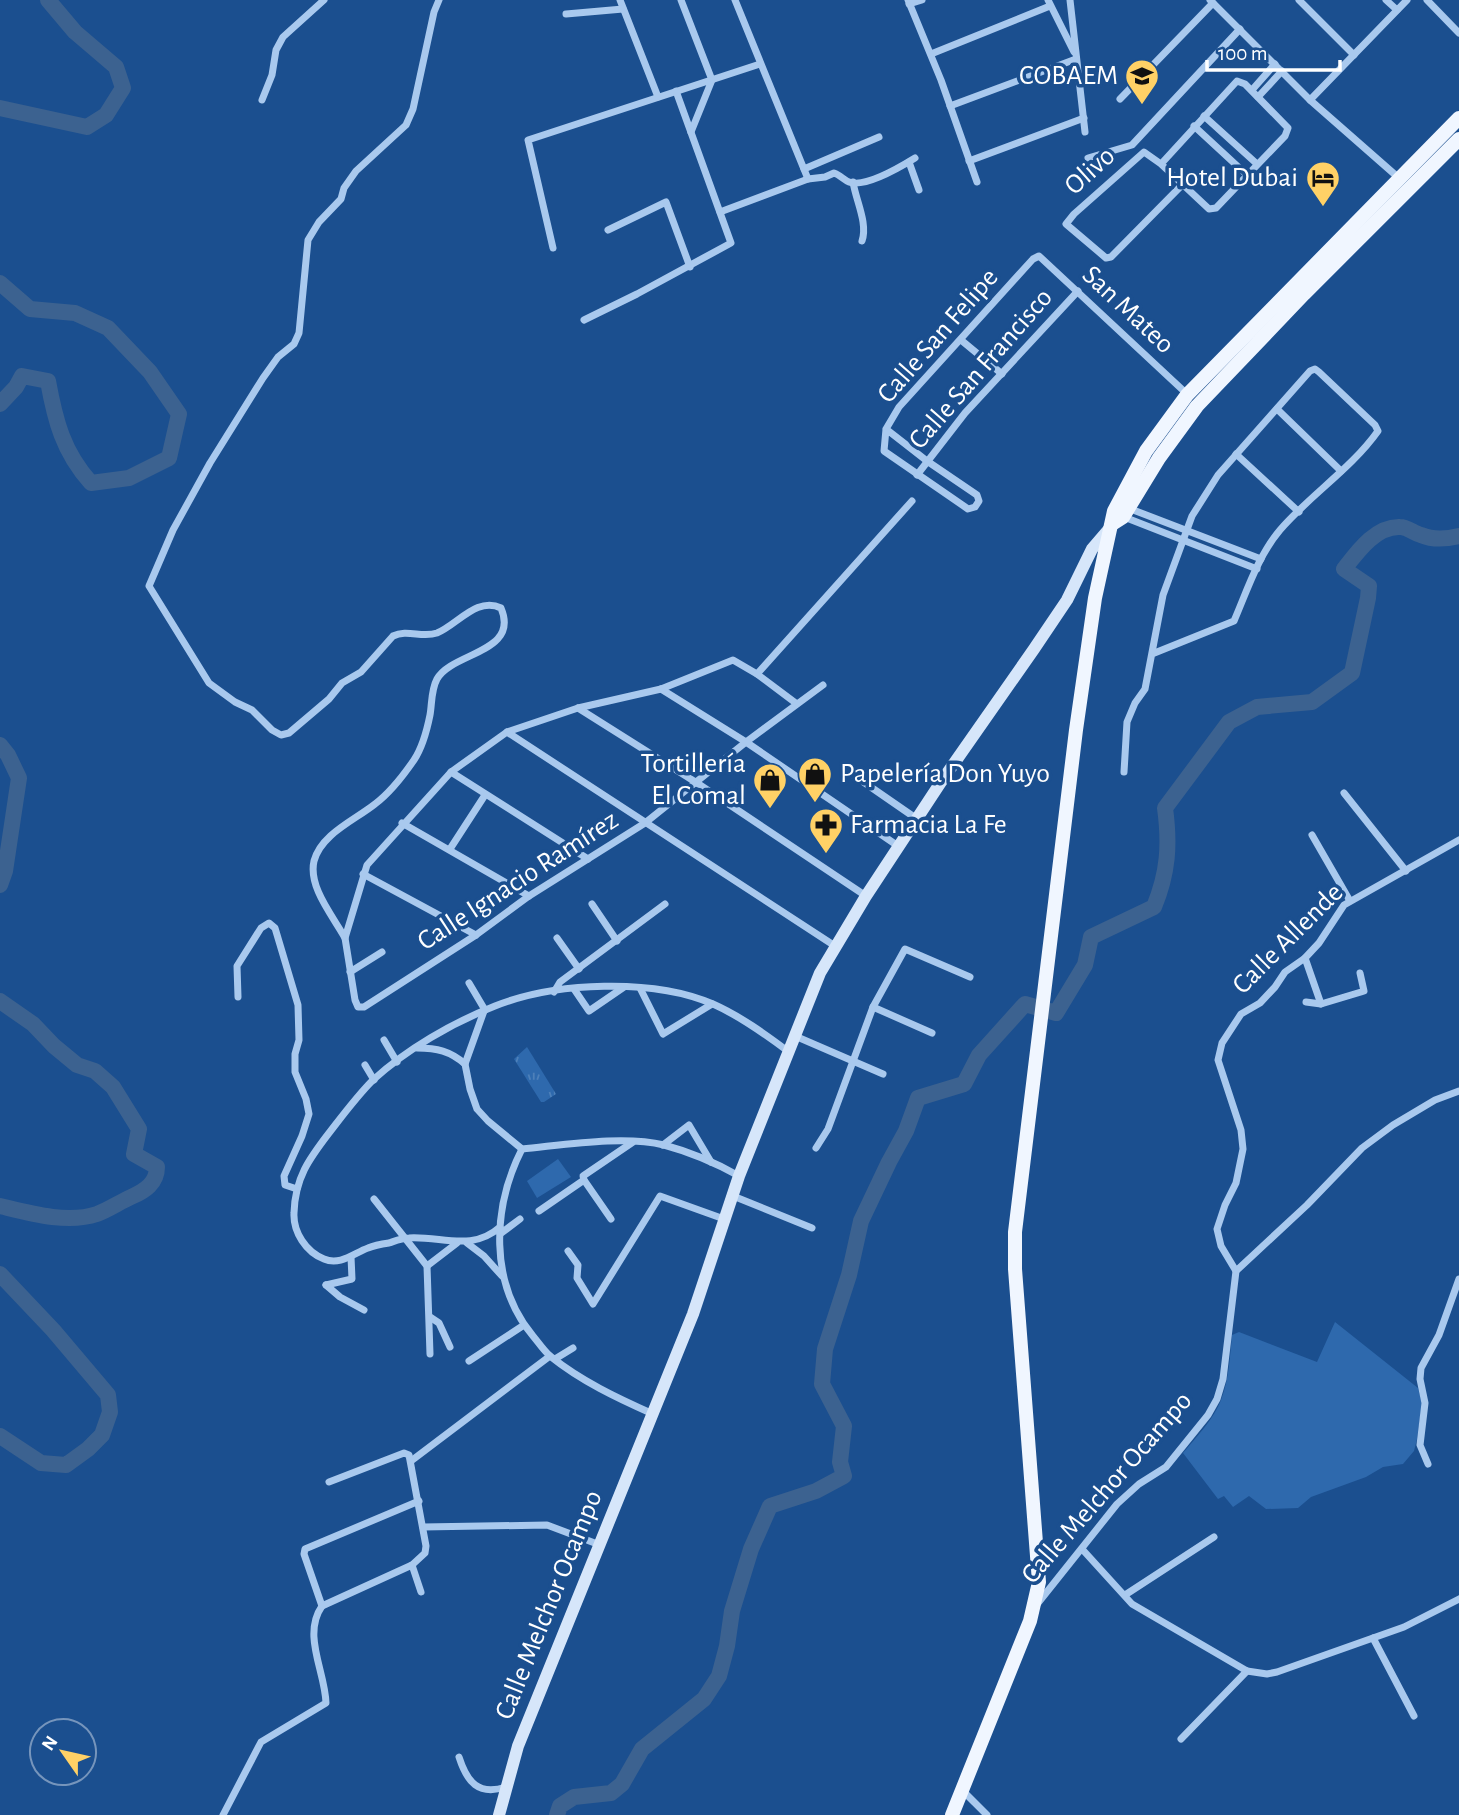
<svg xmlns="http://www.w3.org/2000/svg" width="1459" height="1815" viewBox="0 0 1459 1815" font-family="'Alegreya Sans',sans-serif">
<defs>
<pattern id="park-tufts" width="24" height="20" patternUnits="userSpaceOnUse" patternTransform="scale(1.75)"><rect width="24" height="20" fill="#2e69ad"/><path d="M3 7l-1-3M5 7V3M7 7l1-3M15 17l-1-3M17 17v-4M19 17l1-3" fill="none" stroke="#4d80b9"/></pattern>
</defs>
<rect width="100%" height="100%" fill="#1b4f8f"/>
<g fill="#2e69ad">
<polygon points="558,1159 571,1177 537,1198 527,1181"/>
<path d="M1335,1322L1418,1388L1422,1403L1417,1439L1414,1451L1403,1464L1383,1467L1366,1477L1311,1497L1298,1508L1266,1509L1249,1496L1233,1507L1224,1496L1218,1499L1183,1453C1196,1437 1214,1419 1221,1400C1229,1379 1230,1356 1232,1335L1239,1332L1317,1362Z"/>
</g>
<polygon fill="url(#park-tufts)" points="527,1047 556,1094 544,1102 541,1102 514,1059"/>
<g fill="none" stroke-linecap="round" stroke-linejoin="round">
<g stroke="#3c6290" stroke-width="16">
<polyline points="0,108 87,127 106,115 123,88 116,67 75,32 48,0"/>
<path d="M0,283L30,309L75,313L108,328L150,372L179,414L169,458L129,478L91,483C63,452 55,420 48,381L22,376L16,387L0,404"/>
<polyline points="0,745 8,755 19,778 5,871 0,885"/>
<path d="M0,1001L33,1024L54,1046L77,1065L95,1071L113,1087L139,1129L134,1154L157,1167C157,1183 145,1191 131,1197C120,1202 108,1210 97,1214C67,1224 29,1213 0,1206"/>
<polyline points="0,1274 53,1330 108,1395 110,1412 102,1435 88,1449 66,1465 41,1463 0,1436"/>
<path d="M557,1815L560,1806L574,1797L611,1793L622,1784L642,1749L704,1699L719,1676L727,1646L732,1611L751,1549L770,1506L816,1491L844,1476L840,1462L844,1426L822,1384L825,1349L849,1275L861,1221L889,1162L906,1131L918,1098L964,1084L979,1055L1025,1004L1056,1013L1085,965L1091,937L1154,907C1168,873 1170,845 1165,808L1229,722L1257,707L1312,702L1352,673L1368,598L1369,586L1344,569C1358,551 1376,526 1400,527C1407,527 1414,533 1421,535C1433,540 1447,539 1459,536"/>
</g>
<g stroke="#a9c9ee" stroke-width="7">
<polyline points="620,0 658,97"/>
<polyline points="681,0 712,80 691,132"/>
<polyline points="735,0 808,179"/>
<polyline points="908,0 941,80 977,182"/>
<polyline points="1048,0 1074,52"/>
<polyline points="1070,0 1085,132"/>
<polyline points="1210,0 1310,100 1400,179"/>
<polyline points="1299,0 1354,55"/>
<polyline points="1386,0 1397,10"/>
<polyline points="1427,0 1459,33"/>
<polyline points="909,4 922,0"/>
<polyline points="566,14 623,9"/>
<polyline points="931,54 1050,6"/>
<polyline points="1252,90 1275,64"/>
<polyline points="1258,97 1282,71"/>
<polyline points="1120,99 1213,3"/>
<polyline points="262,100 272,75 276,50 283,37 324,0"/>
<polyline points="1310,100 1407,0"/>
<polyline points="950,106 1076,59"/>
<polyline points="1204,116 1257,164"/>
<polyline points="1194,126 1247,175"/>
<polyline points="1088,158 1132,145 1240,29"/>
<polyline points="969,161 1084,118"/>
<polyline points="909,162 919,190"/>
<polyline points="1161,164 1237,81 1245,84 1288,128 1285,136 1216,208 1209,209 1161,164 1144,152 1074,214 1066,224 1106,258 1111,257 1182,185"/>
<polyline points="804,169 879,137"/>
<path d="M853,182C856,201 868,223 862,241"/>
<path d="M720,212L808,179L825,177L834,173C840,175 844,180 849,182C865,188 902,166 915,158"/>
<polyline points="608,230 666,202 690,267"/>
<polyline points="553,248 528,140 760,64"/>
<polyline points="584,320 637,294 731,243 676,91"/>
<polyline points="961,340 1002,374"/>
<polyline points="1277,409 1341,471"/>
<polyline points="886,429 927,461 977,495 979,501 975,507 968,509 884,451 886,429 899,407 1033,259 1039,256 1187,394"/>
<polyline points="1236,454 1299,512"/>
<polyline points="917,475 965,413 1078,291"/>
<polyline points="1128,508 1261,559"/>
<polyline points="1124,517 1257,569"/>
<polyline points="757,674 912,501"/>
<polyline points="661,689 746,742 898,846"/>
<polyline points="797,704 757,674 733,660 661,689 578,708 507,732 451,772 367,865 345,938 355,1000 358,1007 364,1007 476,935 529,896 645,823 746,742 823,685"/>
<polyline points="578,708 697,783 866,896"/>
<polyline points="507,732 835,946"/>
<polyline points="451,772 588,859"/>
<polyline points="849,772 917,819"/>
<path d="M1124,772L1127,722L1135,703L1145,689L1163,595L1192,516L1218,475L1310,371L1315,369L1319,372L1375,425L1378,431C1351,469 1310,495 1280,530C1258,556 1247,591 1234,621L1152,654"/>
<polyline points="1344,793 1406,871"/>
<polyline points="402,823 529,896"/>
<polyline points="1312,835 1350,901"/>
<polyline points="450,849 485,795"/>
<polyline points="363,874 476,935"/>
<polyline points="592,904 617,941"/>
<path d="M345,938C333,916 308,887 314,861C321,834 355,820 375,804C391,792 403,776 414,760C422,748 427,730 430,715C432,704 431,690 437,679C452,652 520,653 501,608C477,596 457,625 437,633C422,638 407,629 393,636L361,672L342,683L329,699L289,733L281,735L272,730L252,710L235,702L209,683L149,586L173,530L210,463L263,378L278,357L294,344L299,333L308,240L319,222L341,199L344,188L356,171L406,125L413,109L434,12L439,0"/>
<polyline points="557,938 579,969"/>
<polyline points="1305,958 1321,1004"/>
<polyline points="350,972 382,952"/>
<polyline points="469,983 485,1010"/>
<polyline points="640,988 663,1034 712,1004"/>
<polyline points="574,989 589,1011 624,987"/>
<polyline points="554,992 560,982 665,904"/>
<polyline points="238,997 237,966 261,928 269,923 275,928 298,1005 299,1040 295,1054 295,1072 306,1099 309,1114 302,1136 284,1176 285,1185 297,1189"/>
<polyline points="1306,1002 1321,1004 1361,992 1364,991 1360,973"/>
<polyline points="873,1007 932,1033"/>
<path d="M484,1011L465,1064L470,1089L477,1109L488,1121L522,1149C564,1145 623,1135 664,1145C690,1152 716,1163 739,1176"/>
<polyline points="795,1036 883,1074"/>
<polyline points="384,1040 397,1062"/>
<path d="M417,1048C437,1048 450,1051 465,1064"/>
<polyline points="365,1065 374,1080"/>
<polyline points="663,1145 689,1125 711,1162"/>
<polyline points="816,1148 828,1129 873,1007 905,949 970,977"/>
<path d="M522,1149C492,1208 489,1283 533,1336C538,1342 544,1351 550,1356C581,1381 617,1398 653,1414"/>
<polyline points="733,1196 812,1228"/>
<polyline points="374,1199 427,1266 430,1354"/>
<polyline points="539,1211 584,1180"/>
<polyline points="611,1219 584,1180 583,1176 633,1142"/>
<path d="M500,1227C472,1252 442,1236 409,1238C402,1238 395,1241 389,1243C382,1244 375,1245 368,1248C354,1253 340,1266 324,1259C306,1252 293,1232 294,1213C295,1178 309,1159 329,1133C343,1115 357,1096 373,1080C407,1049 452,1023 495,1006C555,982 653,978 713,1004C740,1016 765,1034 789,1052"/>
<polyline points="500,1234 520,1219"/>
<polyline points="467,1243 484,1256 502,1276"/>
<polyline points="568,1251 578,1265 577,1278 593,1304 660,1196 724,1219"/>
<polyline points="427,1266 457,1243"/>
<polyline points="1236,1271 1221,1246 1217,1229 1225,1205 1236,1183 1243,1149 1241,1130 1218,1060 1222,1043 1241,1014 1260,1003 1275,987 1285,972 1305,958 1319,943 1344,905 1459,840"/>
<polyline points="326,1285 352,1279 351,1257"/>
<polyline points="326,1285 340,1297 364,1310"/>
<polyline points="430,1317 439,1323 450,1347"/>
<polyline points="555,1359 573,1348"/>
<polyline points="469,1361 524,1325"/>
<polyline points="411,1461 550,1356"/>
<polyline points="1428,1464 1420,1445 1425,1403 1420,1379 1421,1368 1439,1335 1459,1279"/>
<polyline points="423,1527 547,1525 600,1545"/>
<polyline points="1082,1549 1132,1604 1247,1671 1267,1674 1277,1672 1404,1627 1459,1599"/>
<polyline points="412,1565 421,1592"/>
<polyline points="1125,1595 1214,1537"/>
<polyline points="1038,1603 1117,1504 1139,1484 1166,1467 1208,1415 1217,1399 1223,1379 1236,1271 1307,1205 1362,1148 1393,1125 1435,1100 1459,1091"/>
<polyline points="322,1606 412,1565 425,1553 426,1546 409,1455 404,1453 329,1482"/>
<polyline points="1373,1638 1414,1716"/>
<polyline points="1181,1739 1247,1671"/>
<path d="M459,1757C467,1782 478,1796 506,1787"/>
<polyline points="963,1791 987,1815"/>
<path d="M223,1815L261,1742L326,1703C325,1671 302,1635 322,1606L304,1554L305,1549L419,1501"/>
</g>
<polyline stroke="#d6e6fa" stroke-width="12" points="499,1815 518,1746 693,1314 739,1176 820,973 866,896 941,782 1034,649 1067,600 1092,549 1110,528"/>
<g stroke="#f0f6ff" stroke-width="14">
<polyline points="1112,524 1123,517 1159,458 1197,406 1304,294 1459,139"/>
<polyline points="952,1815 1030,1621 1039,1582 1015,1269 1015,1232 1076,730 1095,598 1114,511 1146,451 1187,395 1459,118"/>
</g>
</g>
<defs>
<g id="school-pin" transform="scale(1.75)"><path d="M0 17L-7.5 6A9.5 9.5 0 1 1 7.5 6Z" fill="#ffd166" stroke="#1b4f8f"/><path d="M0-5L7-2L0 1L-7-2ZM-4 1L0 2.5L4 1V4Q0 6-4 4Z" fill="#111"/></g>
<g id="hotel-pin" transform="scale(1.75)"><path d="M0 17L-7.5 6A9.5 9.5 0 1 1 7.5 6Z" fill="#ffd166" stroke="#1b4f8f"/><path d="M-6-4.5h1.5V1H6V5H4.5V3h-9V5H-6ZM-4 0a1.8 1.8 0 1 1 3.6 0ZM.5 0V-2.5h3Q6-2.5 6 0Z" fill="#111"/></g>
<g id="shop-pin" transform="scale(1.75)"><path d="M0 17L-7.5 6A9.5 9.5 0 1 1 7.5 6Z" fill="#ffd166" stroke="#1b4f8f"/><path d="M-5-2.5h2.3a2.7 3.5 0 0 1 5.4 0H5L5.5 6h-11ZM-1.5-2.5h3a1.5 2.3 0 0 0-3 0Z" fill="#111"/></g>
<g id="pharmacy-pin" transform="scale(1.75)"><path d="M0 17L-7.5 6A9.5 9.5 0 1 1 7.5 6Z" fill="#ffd166" stroke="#1b4f8f"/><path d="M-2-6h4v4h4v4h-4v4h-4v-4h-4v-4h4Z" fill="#111"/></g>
</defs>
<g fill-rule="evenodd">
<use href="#school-pin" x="1142" y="76"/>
<use href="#hotel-pin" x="1323" y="178"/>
<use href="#shop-pin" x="815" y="774"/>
<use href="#shop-pin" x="770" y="780"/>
<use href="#pharmacy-pin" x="826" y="825"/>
</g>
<g text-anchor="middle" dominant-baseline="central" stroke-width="7" stroke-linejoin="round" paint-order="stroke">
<g font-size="28" fill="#fff" stroke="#1b4f8f" text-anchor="end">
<text x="1118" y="76">COBAEM</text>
<text x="1298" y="178">Hotel Dubai</text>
<text x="746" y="764">Tortillería<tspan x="746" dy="32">El Comal</tspan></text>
<text x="840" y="774" text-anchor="start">Papelería Don Yuyo</text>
<text x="850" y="825" text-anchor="start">Farmacia La Fe</text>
</g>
<g font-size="28" fill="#fff" stroke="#1b4f8f">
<text transform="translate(1090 171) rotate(-42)">Olivo</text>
<text transform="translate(1128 310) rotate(43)">San Mateo</text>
<text transform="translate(938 336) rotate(-49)">Calle San Felipe</text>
<text transform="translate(981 369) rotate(-49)">Calle San Francisco</text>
<text transform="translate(518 881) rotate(-33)">Calle Ignacio Ramírez</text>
<text transform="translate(1288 939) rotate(-45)">Calle Allende</text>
<text transform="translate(1107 1488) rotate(-49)">Calle Melchor Ocampo</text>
<text transform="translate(549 1605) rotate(-68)">Calle Melchor Ocampo</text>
</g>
</g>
<g transform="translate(63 1752) rotate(304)"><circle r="33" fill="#1b4f8f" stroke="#7695bc" stroke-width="2"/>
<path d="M0-5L12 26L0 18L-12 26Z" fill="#ffd166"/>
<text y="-10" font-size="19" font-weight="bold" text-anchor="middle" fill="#ffffff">N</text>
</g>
<path d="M1207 60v10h133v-10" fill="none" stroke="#ffffff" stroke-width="3.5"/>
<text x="1218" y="60" font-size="21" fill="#ffffff" stroke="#1b4f8f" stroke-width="5" paint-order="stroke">100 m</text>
</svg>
